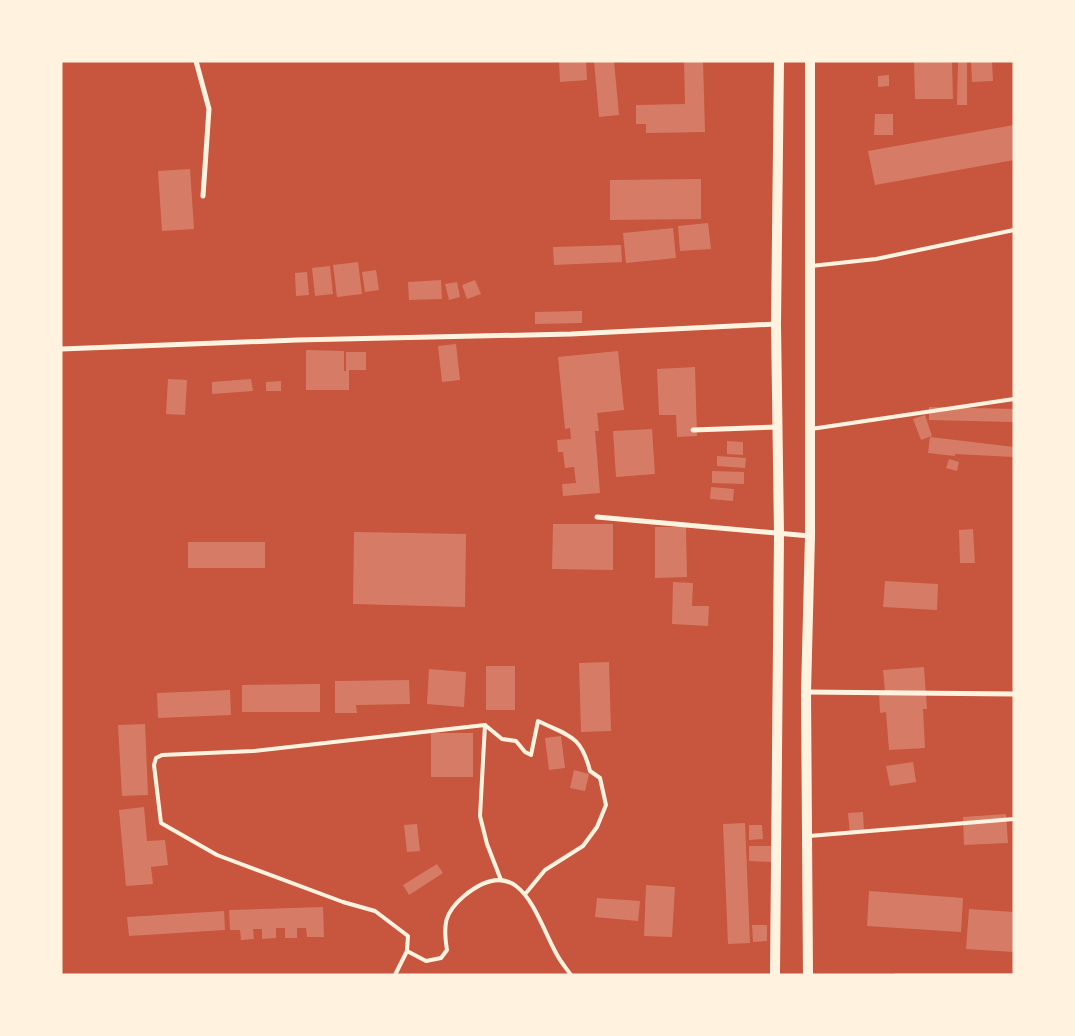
<svg xmlns="http://www.w3.org/2000/svg" width="1075" height="1036" viewBox="0 0 1075 1036" font-family="Overpass,sans-serif">
<rect width="100%" height="100%" fill="#c8553d"/>
<g fill="#d67c66">
<polygon points="559,61 586,61 587,80 560,82"/>
<polygon points="594,61 614,61 619,115 599,117"/>
<polygon points="684,61 703,61 705,132 646,133 646,124 636,124 636,105 685,104"/>
<polygon points="914,61 952,61 953,99 915,99"/>
<polygon points="958,61 967,61 967,105 957,105"/>
<polygon points="971,61 992,61 993,81 972,82"/>
<polygon points="889,75 889,86 878,87 878,76"/>
<polygon points="875,114 893,114 893,135 874,135"/>
<polygon points="1014,125 1014,160 875,185 868,151"/>
<polygon points="190,169 194,229 162,231 158,171"/>
<polygon points="701,179 701,219 610,220 610,180"/>
<polygon points="708,223 711,249 680,251 678,226"/>
<polygon points="673,228 676,258 626,263 623,233"/>
<polygon points="621,245 622,262 554,265 553,247"/>
<polygon points="358,262 362,294 337,297 333,265"/>
<polygon points="330,266 333,294 315,296 312,268"/>
<polygon points="376,270 379,290 365,292 362,272"/>
<polygon points="307,272 309,295 296,296 295,273"/>
<polygon points="441,280 442,299 409,300 408,282"/>
<polygon points="475,280 481,294 467,299 462,285"/>
<polygon points="457,282 460,297 449,300 445,284"/>
<polygon points="582,311 582,323 535,324 535,312"/>
<polygon points="456,344 460,380 442,382 438,346"/>
<polygon points="306,350 344,351 344,371 346,371 346,352 366,352 366,370 349,370 349,390 306,390"/>
<polygon points="618,351 624,410 597,413 599,431 595,431 600,493 563,496 562,484 576,483 574,467 565,468 563,452 558,452 557,440 571,439 570,428 565,429 558,357"/>
<polygon points="695,367 697,436 677,437 676,415 659,415 657,369"/>
<polygon points="168,379 187,380 185,415 166,414"/>
<polygon points="251,379 253,391 212,394 212,382"/>
<polygon points="281,381 281,391 266,391 266,382"/>
<polygon points="929,407 1014,409 1014,422 929,420"/>
<polygon points="925,415 932,436 921,440 913,419"/>
<polygon points="652,429 655,474 616,477 613,431"/>
<polygon points="930,437 1014,447 1014,457 955,454 955,456 928,453"/>
<polygon points="727,441 743,442 743,455 727,454"/>
<polygon points="717,456 746,458 745,468 717,466"/>
<polygon points="949,459 959,462 957,471 946,468"/>
<polygon points="712,471 744,472 744,484 712,483"/>
<polygon points="711,487 734,489 733,501 710,499"/>
<polygon points="553,524 613,524 613,570 552,569"/>
<polygon points="655,527 686,527 687,577 655,578"/>
<polygon points="973,529 975,563 960,563 959,530"/>
<polygon points="354,532 466,534 465,607 353,604"/>
<rect x="188" y="542" width="77" height="26"/>
<polygon points="885,581 938,584 937,610 883,607"/>
<polygon points="673,582 693,583 692,606 709,606 708,626 672,624"/>
<polygon points="609,662 611,731 581,732 579,663"/>
<rect x="486" y="666" width="29" height="44"/>
<polygon points="924,667 927,709 923,709 925,748 889,750 886,712 880,713 879,692 885,692 883,670"/>
<polygon points="429,669 466,672 464,707 427,704"/>
<polygon points="409,680 410,704 356,705 357,713 335,713 335,681"/>
<polygon points="320,684 320,712 242,712 242,685"/>
<polygon points="230,690 231,715 158,718 157,693"/>
<polygon points="145,724 148,795 122,796 118,725"/>
<rect x="431" y="733" width="42" height="44"/>
<polygon points="561,736 565,768 549,770 545,738"/>
<polygon points="913,762 916,782 890,786 886,766"/>
<polygon points="574,770 589,774 585,791 570,788"/>
<polygon points="144,807 147,841 165,840 168,865 151,867 153,884 126,886 119,810"/>
<polygon points="863,812 864,833 850,835 848,813"/>
<polygon points="1006,814 1008,843 964,845 963,817"/>
<polygon points="745,823 750,943 728,944 723,824"/>
<polygon points="417,824 420,851 407,852 404,825"/>
<polygon points="749,825 762,825 763,839 749,840"/>
<polygon points="749,846 771,846 771,862 749,861"/>
<polygon points="437,864 443,873 409,895 403,885"/>
<polygon points="646,885 675,887 672,937 644,936"/>
<polygon points="869,891 963,898 961,932 867,926"/>
<polygon points="597,898 640,901 638,921 595,917"/>
<polygon points="323,907 324,937 307,937 306,928 297,928 297,938 285,938 285,928 276,928 276,938 262,939 262,929 253,929 254,939 241,940 240,930 230,930 229,910"/>
<polygon points="969,909 1014,912 1014,952 966,949"/>
<polygon points="224,911 225,930 129,936 127,917"/>
<polygon points="752,925 767,925 767,941 753,942"/>
<rect x="895" y="973" width="119" height="2"/>
</g>
<g fill="none" stroke-linecap="round" stroke-linejoin="round">
<g stroke="#fff3e0" stroke-width="4">
<polyline points="811,266 876,259 1014,230"/>
<polyline points="811,429 1014,399"/>
<polyline points="485,725 480,816 487,844 501,880"/>
<polyline points="809,836 1014,819"/>
<path d="M526,893L545,870L583,846L597,827L606,805L600,778L590,771C581,735 569,736 538,721L531,755L525,752L516,741L502,739L485,725L253,751L162,755L156,758L154,765L161,823L217,855L343,902L375,911L408,936L407,951L426,961L441,958L447,950C443,925 444,913 464,896C520,850 535,914 556,953C560,961 566,968 571,975"/>
<polyline points="395,975 407,951"/>
</g>
<g stroke="#fff3e0" stroke-width="5">
<polyline points="196,61 209,109 203,196"/>
<polyline points="61,349 297,340 571,334 776,324"/>
<polyline points="693,430 777,427"/>
<polyline points="597,517 810,536"/>
<polyline points="806,692 1014,694"/>
</g>
<g stroke="#fff3e0" stroke-width="10">
<polyline points="775,975 779,534 776,324 779,61"/>
<polyline points="808,975 806,692 810,536 810,61"/>
</g>
</g>
<rect width="1075" height="1036" fill="none" stroke="#fff3e0" stroke-width="125"/>
</svg>
